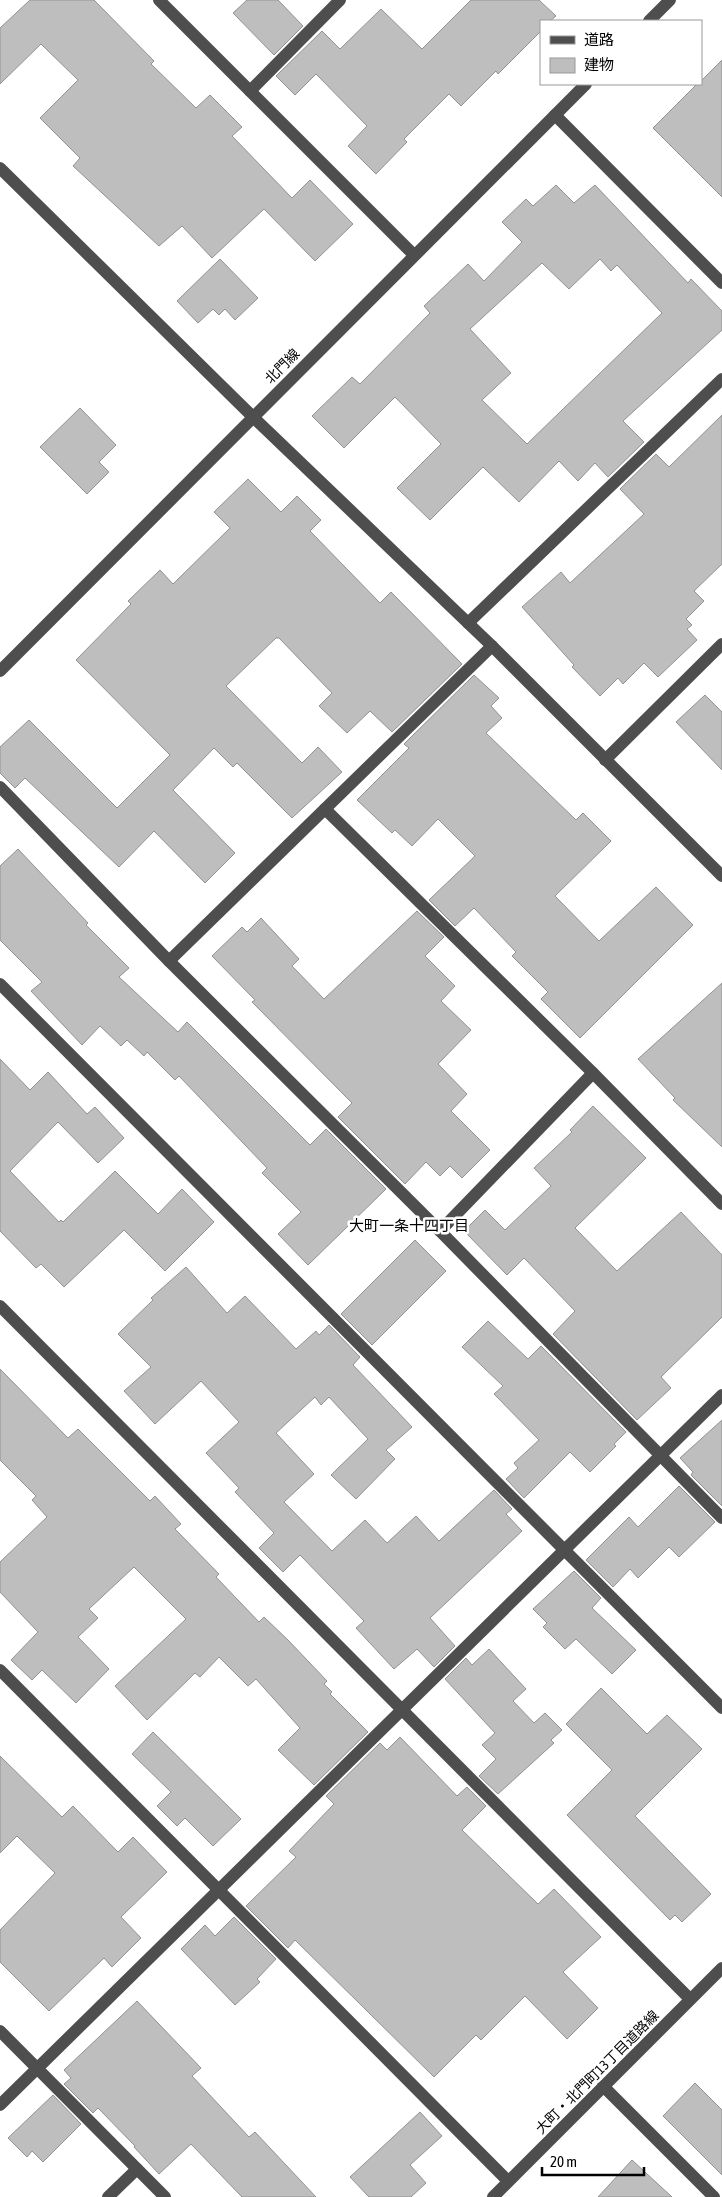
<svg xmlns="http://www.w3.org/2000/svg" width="722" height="2197" viewBox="0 0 722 2197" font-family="'Asap Condensed','Noto Sans JP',sans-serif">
<rect width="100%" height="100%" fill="#fff"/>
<g fill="#bebebe" stroke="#929292" fill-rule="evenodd">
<polygon points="30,0 94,0 154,61 151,64 196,108 210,95 242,127 232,136 292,198 310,180 353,224 315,261 264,209 212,258 182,226 159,246 73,166 80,158 40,118 78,80 41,44 0,84 0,28"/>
<polygon points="247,0 278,0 303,26 274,55 233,13"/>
<polygon points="471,0 539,0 556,16 550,21 541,21 541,31 498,74 496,71 461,106 449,94 404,139 407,142 376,174 348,146 367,126 316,74 295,95 276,76 322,31 340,49 381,9 422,49"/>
<polygon points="722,60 722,197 653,128 697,84 701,84 701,81"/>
<path d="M556,185L574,203L595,185L688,283L691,279L722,311V330L623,421L644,442L608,477L595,463L578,481L559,461L519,502L483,467L430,520L397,488L441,444L395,397L344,448L312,416L352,377L360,384L430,313L424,306L468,264L484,281L522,242L502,222L526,199L533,206ZM600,259L611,271L617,265L662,313L527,444L482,400L511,373L470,329L542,263L569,289Z"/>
<polygon points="220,259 258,298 235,320 225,309 219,315 213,309 198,323 177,301"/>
<polygon points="80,408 116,445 99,462 109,472 87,494 40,447"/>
<polygon points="722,415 722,564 694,591 704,601 686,619 692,625 687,629 697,640 658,677 644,663 623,684 618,678 600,696 572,667 574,665 522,607 561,572 570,583 644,514 620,489 656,454 669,467"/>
<polygon points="248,479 281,512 297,496 321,520 310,531 380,603 391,592 462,664 392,732 370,711 347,733 319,706 332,693 279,638 276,638 226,686 302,763 318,747 342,772 292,818 237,763 233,767 214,748 173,790 235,853 205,883 154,831 119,867 25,778 15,788 0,773 0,747 29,720 117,808 170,755 76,660 131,604 128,601 160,570 173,584 230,528 214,512"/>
<polygon points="474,675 499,698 491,706 502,718 486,733 576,820 583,813 611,841 555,896 599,941 656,887 693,925 580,1038 541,999 548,992 512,956 516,952 474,908 455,926 429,900 475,856 438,819 412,846 395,830 392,833 357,800 409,748 404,744"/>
<polygon points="705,695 722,712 722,770 676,722"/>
<polygon points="18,849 88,923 86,925 129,968 119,977 178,1032 187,1022 310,1145 326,1129 386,1189 308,1265 278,1234 301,1212 262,1173 267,1168 179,1076 175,1080 147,1052 144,1056 127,1040 121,1046 100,1026 82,1045 31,991 42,982 0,940 0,866"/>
<polygon points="417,911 444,937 425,956 455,986 441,1001 471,1030 438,1064 467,1094 451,1111 490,1150 462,1178 450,1166 440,1176 426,1162 405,1184 338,1117 352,1103 252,1002 255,1000 212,956 242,927 247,932 261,918 299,959 292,966 324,999"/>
<polygon points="722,983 722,1147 673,1100 675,1098 638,1059"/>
<polygon points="0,1059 30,1090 48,1072 87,1114 95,1107 124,1138 98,1163 58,1122 10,1171 59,1222 61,1220 63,1222 115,1171 158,1214 182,1189 214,1222 165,1271 124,1230 64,1287 41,1264 36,1268 0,1231"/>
<polygon points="593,1106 646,1158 575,1228 617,1271 681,1212 722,1255 722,1317 661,1377 671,1388 637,1420 553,1334 575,1311 524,1258 507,1275 464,1231 485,1210 505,1230 551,1186 534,1168 572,1132 570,1130"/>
<polygon points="415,1240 446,1271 372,1345 341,1314"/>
<polygon points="186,1267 227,1313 245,1296 296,1349 316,1331 319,1335 329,1325 360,1357 353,1365 412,1427 386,1450 395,1459 356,1499 331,1475 368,1439 329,1397 321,1405 315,1397 276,1433 314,1474 284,1502 332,1551 365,1520 387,1543 416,1516 439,1541 494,1490 512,1509 506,1514 522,1531 430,1618 455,1646 434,1667 417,1649 394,1669 356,1628 364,1621 300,1555 283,1572 259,1548 274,1533 235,1492 239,1488 206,1453 239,1422 201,1381 155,1424 124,1391 151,1367 118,1334 153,1300 151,1298"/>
<polygon points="488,1321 528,1359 541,1346 626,1432 614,1444 616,1446 590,1472 570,1452 524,1498 506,1479 518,1468 514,1463 539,1440 494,1394 503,1386 462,1347"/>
<polygon points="0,1369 68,1438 78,1429 150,1501 155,1496 181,1524 175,1529 219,1574 216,1577 259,1622 264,1617 289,1641 327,1681 324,1684 332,1692 330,1694 368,1732 314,1785 278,1750 300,1728 256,1679 248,1686 219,1657 200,1677 195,1673 147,1720 115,1686 186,1619 134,1567 89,1609 98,1618 78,1637 109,1669 76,1703 42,1670 32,1680 11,1660 38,1632 0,1592 0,1562 47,1517 32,1500 36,1496 0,1460"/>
<polygon points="722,1420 722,1506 691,1475 693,1472 680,1458"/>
<polygon points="679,1486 715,1522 679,1557 669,1547 638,1578 630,1569 613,1587 586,1560 629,1517 638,1527"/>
<polygon points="574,1571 601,1598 592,1608 636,1650 612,1674 576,1639 565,1649 543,1627 547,1623 533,1609"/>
<polygon points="489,1649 526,1689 513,1701 534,1723 545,1713 562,1730 551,1740 554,1743 498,1794 479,1776 496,1759 482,1745 495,1733 445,1679 466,1658 472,1665"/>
<polygon points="601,1688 647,1734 667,1715 702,1749 635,1816 711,1894 682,1922 675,1915 670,1920 567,1815 612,1770 566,1724"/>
<polygon points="153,1732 241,1819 213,1846 185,1818 177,1826 157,1806 171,1792 132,1754"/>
<polygon points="400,1737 457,1796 467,1787 486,1806 462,1830 538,1904 554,1889 601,1937 563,1972 598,2008 567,2039 525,1996 481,2040 476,2035 434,2077 295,1940 288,1948 246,1906 296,1857 289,1851 334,1804 326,1796 380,1743 387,1750"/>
<polygon points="0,1756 62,1817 73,1806 118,1852 133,1837 167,1872 121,1917 141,1938 112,1967 104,1958 49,2011 0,1962 0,1930 55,1873 17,1836 0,1853"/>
<polygon points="234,1917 276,1959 257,1979 260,1982 235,2005 181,1949 205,1925 215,1936"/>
<polygon points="137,2001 201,2068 192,2076 249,2137 255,2132 316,2197 242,2197 191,2144 159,2174 134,2147 135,2146 98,2108 93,2113 64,2084 71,2078 64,2070"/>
<polygon points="695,2083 722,2110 722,2175 663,2116"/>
<polygon points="53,2095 81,2124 43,2162 32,2151 27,2157 8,2138"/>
<polygon points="420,2112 442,2136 410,2165 426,2183 411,2197 369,2197 350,2177"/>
<polygon points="632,2160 672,2197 598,2197"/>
</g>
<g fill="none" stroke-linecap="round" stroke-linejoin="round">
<g stroke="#4e4e4e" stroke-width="12">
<polyline points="159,0 414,255"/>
<polyline points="649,21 670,0"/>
<polyline points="250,91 340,0"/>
<polyline points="555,115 722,283"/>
<polyline points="0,168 253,417 492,646 722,876"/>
<polyline points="468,623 722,379"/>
<polyline points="0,671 586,84"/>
<polyline points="605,760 722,644"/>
<polyline points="0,787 169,961 440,1231 722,1518"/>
<polyline points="325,809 593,1073 722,1204"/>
<polyline points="169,961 492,646"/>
<polyline points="0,984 722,1708"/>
<polyline points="440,1231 593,1073"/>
<polyline points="0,1306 690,1999"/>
<polyline points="0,1670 508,2181"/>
<polyline points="0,2031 165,2197"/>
<polyline points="603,2086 714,2197"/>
<polyline points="0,2105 722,1395"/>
<polyline points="108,2197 137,2169"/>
<polyline points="493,2197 722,1968"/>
</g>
</g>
<g text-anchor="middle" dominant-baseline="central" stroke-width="5" stroke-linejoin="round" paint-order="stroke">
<g font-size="14" fill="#000" stroke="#fff">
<text transform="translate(282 366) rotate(-45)">北門線</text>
<text transform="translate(597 2072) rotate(-45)">大町・北門町13丁目道路線</text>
</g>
<g font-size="15" fill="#000" stroke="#fff">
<text x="409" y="1225">大町一条十四丁目</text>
</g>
</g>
<rect x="540" y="20" width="162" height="65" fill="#ffffff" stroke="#999999"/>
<rect x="550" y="36" width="25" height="8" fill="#4e4e4e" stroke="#999999"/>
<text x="584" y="45" font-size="15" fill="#000000">道路</text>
<rect x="550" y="58" width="25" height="15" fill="#bebebe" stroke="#999999"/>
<text x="584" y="70" font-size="15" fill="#000000">建物</text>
<path d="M542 2167v8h102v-8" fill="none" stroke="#000000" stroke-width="2.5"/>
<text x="550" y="2167" font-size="15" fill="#000000" stroke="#ffffff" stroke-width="4" paint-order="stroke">20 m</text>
</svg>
